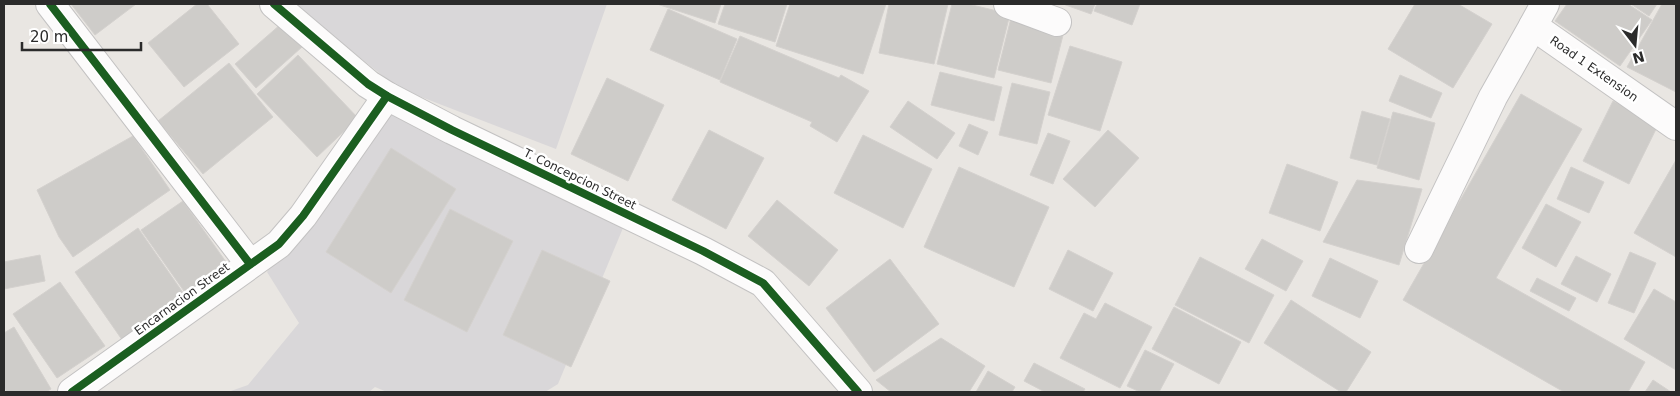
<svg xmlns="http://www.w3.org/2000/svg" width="1680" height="396" viewBox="0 0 1680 396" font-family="'DejaVu Sans',sans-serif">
<rect width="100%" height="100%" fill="#e9e6e2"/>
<g fill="#d9d7d9">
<polygon points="293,4 607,4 556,149 398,88"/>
<polygon points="384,106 623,228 558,384 545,392 387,392 375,387 369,392 228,392 248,385 299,323 267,272"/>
</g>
<g fill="#ceccc9" stroke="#d4d1ce">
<polygon points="71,4 136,4 95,35"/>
<polygon points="197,4 207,4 239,44 184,87 148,43"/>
<polygon points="657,4 721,4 715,23"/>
<polygon points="725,4 787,4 775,42 718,24"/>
<polygon points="790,4 886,4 863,74 776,46"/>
<polygon points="889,4 948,4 934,64 879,53"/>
<polygon points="952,4 968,4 1010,14 994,78 937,64"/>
<polygon points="1063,4 1095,4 1091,14"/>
<polygon points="1097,4 1140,4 1132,25 1094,11"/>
<polygon points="1415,4 1458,4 1492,24 1453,88 1388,49"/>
<polygon points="1567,4 1628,4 1652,20 1620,66 1555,21"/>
<polygon points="1631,4 1657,4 1649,16"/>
<polygon points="1662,4 1676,4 1676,92 1627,67"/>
<polygon points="668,9 737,39 720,80 650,50"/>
<polygon points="1011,18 1064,31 1051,83 998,70"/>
<polygon points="281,24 302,47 256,88 235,64"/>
<polygon points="740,36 839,78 841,75 869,91 837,142 810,126 812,122 720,82"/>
<polygon points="1070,46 1122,62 1100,131 1048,115"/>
<polygon points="298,55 358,118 317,157 257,94"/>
<polygon points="229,63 273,117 203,174 158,121"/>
<polygon points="940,72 1002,87 994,121 931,105"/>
<polygon points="1400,75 1442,93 1431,118 1389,101"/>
<polygon points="607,78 664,105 628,181 571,154"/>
<polygon points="1012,83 1050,92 1037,144 999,135"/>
<polygon points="1521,94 1582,129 1496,278 1645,362 1628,392 1564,392 1403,300"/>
<polygon points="908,101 955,133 937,159 890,127"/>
<polygon points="1613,101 1659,123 1629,184 1583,161"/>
<polygon points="1362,111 1390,119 1377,165 1350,158"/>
<polygon points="1393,112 1435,123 1419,180 1377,168"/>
<polygon points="969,124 988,132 978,155 959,146"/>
<polygon points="709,130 764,158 726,229 672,200"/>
<polygon points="1108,130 1139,158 1095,207 1063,179"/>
<polygon points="1048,133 1070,141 1053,184 1030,175"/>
<polygon points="863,135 932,169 903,228 834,193"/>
<polygon points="133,136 170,190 73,257 59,237 37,190"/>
<polygon points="391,148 456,189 391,293 326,252"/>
<polygon points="1676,160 1676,257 1634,233"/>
<polygon points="1287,164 1338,182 1320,231 1269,213"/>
<polygon points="959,167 1049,207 1014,287 924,247"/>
<polygon points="1571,167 1604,182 1589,213 1557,199"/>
<polygon points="1357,180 1422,189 1399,265 1323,242"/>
<polygon points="777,200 838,250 809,286 748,236"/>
<polygon points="183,201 226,262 226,270 191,301 141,230"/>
<polygon points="1546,204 1581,222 1556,267 1522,248"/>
<polygon points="450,209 513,241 467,332 404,300"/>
<polygon points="138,228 188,300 125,344 75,272"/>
<polygon points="1262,239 1303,261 1286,291 1245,269"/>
<polygon points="542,250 610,281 571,367 503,335"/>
<polygon points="1068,250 1113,273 1093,311 1049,289"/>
<polygon points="1630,252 1656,263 1634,313 1608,303"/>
<polygon points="40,255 45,281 4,289 4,262"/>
<polygon points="1576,256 1611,274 1597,302 1561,284"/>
<polygon points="1200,257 1274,295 1249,343 1175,305"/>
<polygon points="1330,258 1378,281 1360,318 1312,296"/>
<polygon points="890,259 939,324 874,372 826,308"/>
<polygon points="1537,278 1576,298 1569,311 1530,291"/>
<polygon points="60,282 105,346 57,378 13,314"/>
<polygon points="1654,289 1676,302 1676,370 1624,339"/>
<polygon points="1291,300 1371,352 1346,392 1341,392 1264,343"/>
<polygon points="1105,303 1152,327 1120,388 1060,358 1084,313 1096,319"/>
<polygon points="1174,307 1241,342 1219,384 1152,349"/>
<polygon points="14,327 51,389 46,392 7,392 4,387 4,333"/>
<polygon points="941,338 985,366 969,392 891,392 876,380"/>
<polygon points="1145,350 1174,364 1159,392 1140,392 1127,386"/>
<polygon points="1034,363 1085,389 1083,392 1045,392 1024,381"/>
<polygon points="988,371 1015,387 1012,392 976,392"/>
<polygon points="1653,380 1671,392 1645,392"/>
</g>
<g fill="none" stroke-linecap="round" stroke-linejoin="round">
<g stroke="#c3c2c2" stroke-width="30">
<g id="minor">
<polyline points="50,4 250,264"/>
<polyline points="274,4 368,84 387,96 452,130 703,251 763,283 858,392"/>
<polyline points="1008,4 1057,22"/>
<polyline points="1545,4 1533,26 1676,126"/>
<polyline points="1419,249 1493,97 1533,26"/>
<polyline points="72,392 279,244 303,216 387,96"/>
</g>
</g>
<use href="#minor" stroke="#fcfbfb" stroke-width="28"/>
<g stroke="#fff" stroke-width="11">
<g id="cycleway">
<polyline points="50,4 250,264"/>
<polyline points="274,4 368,84 387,96 452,130 703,251 763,283 858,392"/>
<polyline points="72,392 279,244 303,216 387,96"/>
</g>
</g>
<use href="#cycleway" stroke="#1b5e20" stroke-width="8"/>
</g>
<g text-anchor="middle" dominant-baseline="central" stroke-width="5" stroke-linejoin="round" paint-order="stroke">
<g font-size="12" fill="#2b2b2b" stroke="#fff">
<text transform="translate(1594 69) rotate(35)">Road 1 Extension</text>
<text transform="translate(580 179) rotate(26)">T. Concepcion Street</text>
<text transform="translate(182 299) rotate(-36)">Encarnacion Street</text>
</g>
</g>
<rect width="1680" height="396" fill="none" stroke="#2b2b2b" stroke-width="10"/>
<g transform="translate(1635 45) rotate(164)" stroke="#ffffff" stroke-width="4" paint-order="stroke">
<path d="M0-4L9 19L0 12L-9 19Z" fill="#2b2b2b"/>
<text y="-8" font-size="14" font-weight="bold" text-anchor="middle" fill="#2b2b2b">N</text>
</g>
<path d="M22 42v8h119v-8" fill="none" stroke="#2b2b2b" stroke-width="2.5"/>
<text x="30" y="42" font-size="15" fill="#2b2b2b" stroke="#ffffff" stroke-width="4" paint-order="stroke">20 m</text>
</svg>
